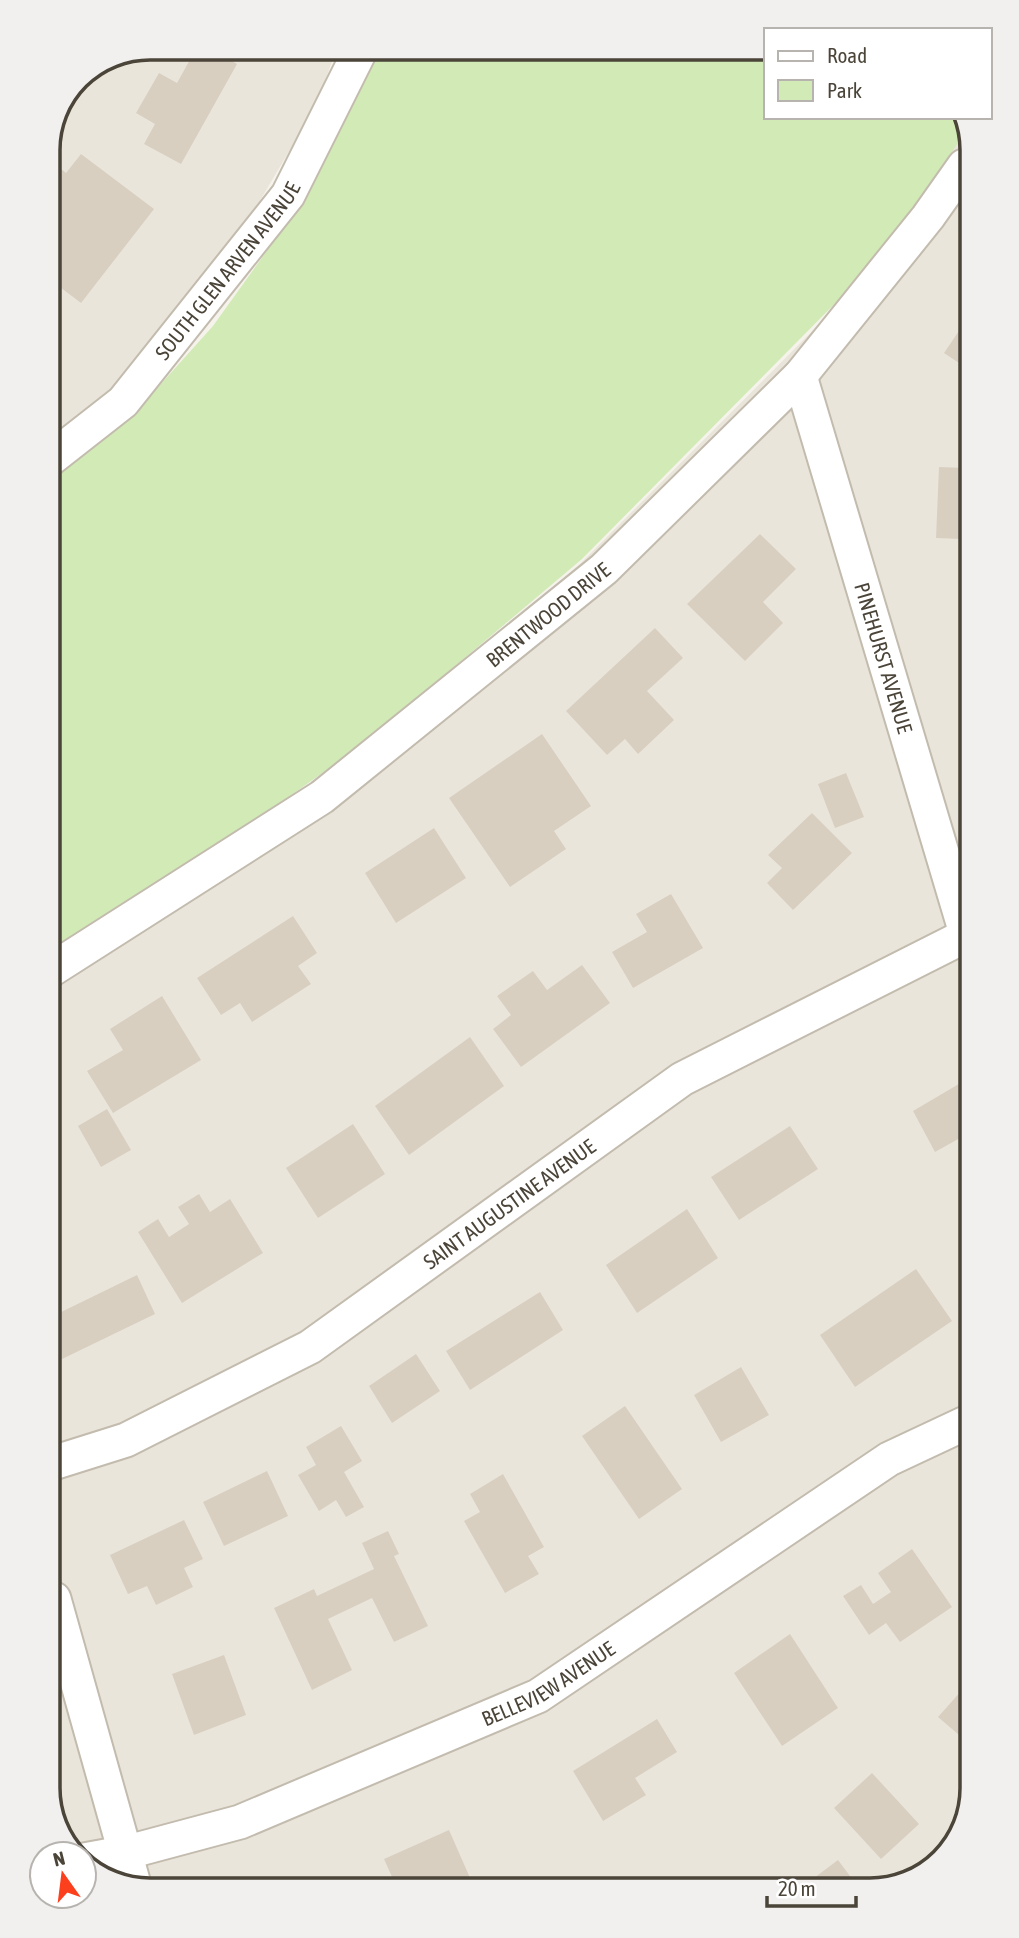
<svg xmlns="http://www.w3.org/2000/svg" width="1019" height="1938" viewBox="0 0 1019 1938" font-family="'Asap Condensed',sans-serif">
<rect width="100%" height="100%" fill="#f6f3ec"/>
<g fill="#eae5da">
<polygon points="150,47 337,47 317,104 238,238 126,378 49,443 47,143 77,77"/>
<polygon points="964,124 972,1789 954,1846 908,1883 143,1891 88,1870 55,1827 51,962 362,752 582,562 881,262"/>
</g>
<polygon fill="#d2eab5" points="375,47 765,47 765,117 964,117 964,134 878,260 582,559 359,747 128,911 51,948 49,481 132,416 213,326 289,220"/>
<g fill="#d8cfc1">
<polygon points="197,47 208,47 237,64 181,164 144,144 155,124 136,113 159,73 177,83"/>
<polygon points="81,154 154,209 81,303 48,278 48,235 56,224 48,218 48,158 66,173"/>
<polygon points="965,322 965,367 944,353"/>
<polygon points="939,467 966,468 966,586 959,586 961,539 936,538"/>
<polygon points="760,534 796,569 763,602 783,623 745,661 687,604"/>
<polygon points="655,628 683,658 647,691 674,720 638,754 625,739 607,755 566,711"/>
<polygon points="542,734 591,806 554,831 566,849 510,887 449,798"/>
<polygon points="846,773 864,817 835,828 818,784"/>
<polygon points="812,813 852,853 793,910 767,883 782,868 768,855"/>
<polygon points="434,828 466,878 396,923 365,873"/>
<polygon points="671,894 703,948 633,988 612,952 647,932 636,914"/>
<polygon points="293,916 317,953 298,966 311,984 252,1022 240,1003 221,1015 197,978"/>
<polygon points="582,965 610,1003 521,1067 493,1029 511,1015 497,996 533,971 547,990"/>
<polygon points="162,996 201,1060 113,1113 87,1071 123,1050 110,1029"/>
<polygon points="470,1037 504,1086 409,1155 375,1106"/>
<polygon points="969,1078 969,1133 935,1152 913,1111"/>
<polygon points="107,1109 131,1150 101,1167 78,1126"/>
<polygon points="353,1124 385,1174 318,1218 286,1168"/>
<polygon points="790,1126 818,1169 739,1220 711,1177"/>
<polygon points="199,1194 210,1212 230,1199 263,1253 182,1303 138,1232 158,1219 169,1237 189,1224 178,1207"/>
<polygon points="687,1209 718,1258 637,1313 606,1265"/>
<polygon points="916,1269 952,1321 855,1387 820,1335"/>
<polygon points="137,1275 155,1314 60,1360 53,1346 53,1316"/>
<polygon points="540,1292 563,1330 470,1390 446,1351"/>
<polygon points="416,1354 440,1391 392,1423 369,1386"/>
<polygon points="741,1367 769,1415 721,1442 694,1395"/>
<polygon points="625,1406 682,1489 639,1519 582,1436"/>
<polygon points="341,1426 362,1461 344,1472 364,1507 346,1517 336,1500 319,1511 298,1475 316,1465 306,1447"/>
<polygon points="267,1471 288,1516 224,1546 203,1502"/>
<polygon points="503,1474 544,1547 528,1556 539,1574 505,1593 464,1521 480,1512 470,1494"/>
<polygon points="970,1502 971,1535 970,1535 960,1506"/>
<polygon points="184,1520 203,1559 184,1568 193,1587 156,1605 147,1586 128,1594 110,1555"/>
<polygon points="388,1531 399,1554 394,1556 428,1626 394,1642 372,1598 328,1619 352,1670 312,1690 274,1608 314,1589 317,1596 374,1569 362,1543"/>
<polygon points="912,1549 952,1607 900,1642 886,1623 869,1635 843,1596 861,1585 873,1604 891,1592 878,1573"/>
<polygon points="790,1634 838,1708 782,1746 734,1673"/>
<polygon points="224,1655 246,1715 194,1735 172,1674"/>
<polygon points="971,1680 971,1733 972,1746 938,1717"/>
<polygon points="657,1719 677,1752 635,1778 646,1795 603,1821 573,1771"/>
<polygon points="872,1773 919,1824 881,1859 834,1808"/>
<polygon points="449,1830 474,1887 397,1888 384,1859"/>
<polygon points="838,1860 856,1884 806,1884"/>
</g>
<g fill="none" stroke-linecap="round" stroke-linejoin="round">
<g stroke="#c2bbae" stroke-width="37">
<g id="minor">
<path id="s1" d="M800,376L968,940"/>
<path id="s2" d="M49,460L123,402L288,195L362,47"/>
<path id="s3" d="M51,970L322,797L604,569L800,376L928,217L964,166"/>
<path id="s4" d="M53,1463L126,1440L310,1347L682,1079L965,936"/>
<polyline points="54,1599 135,1888"/>
<path id="s5" d="M84,1860L128,1852L240,1822L538,1696L889,1459L970,1421"/>
</g>
</g>
<use href="#minor" stroke="#fff" stroke-width="33"/>
</g>
<g text-anchor="middle" dominant-baseline="central" stroke-width="7" stroke-linejoin="round" paint-order="stroke">
<g font-size="21" fill="#4b4439" stroke="#fff">
<text stroke="none"><textPath href="#s2" startOffset="262">SOUTH GLEN ARVEN AVENUE</textPath></text>
<text stroke="none"><textPath href="#s3" startOffset="612">BRENTWOOD DRIVE</textPath></text>
<text stroke="none"><textPath href="#s1" startOffset="294">PINEHURST AVENUE</textPath></text>
<text stroke="none"><textPath href="#s4" startOffset="528">SAINT AUGUSTINE AVENUE</textPath></text>
<text stroke="none"><textPath href="#s5" startOffset="499">BELLEVIEW AVENUE</textPath></text>
</g>
</g>
<path d="M0 0H1019V1938H0ZM150 60H870A90 90 0 0 1 960 150V1788A90 90 0 0 1 870 1878H150A90 90 0 0 1 60 1788V150A90 90 0 0 1 150 60Z" fill="#f1f0ef" fill-rule="evenodd"/>
<path fill="none" stroke="#4b4439" stroke-width="3.5" d="M150 60H870A90 90 0 0 1 960 150V1788A90 90 0 0 1 870 1878H150A90 90 0 0 1 60 1788V150A90 90 0 0 1 150 60Z"/>
<rect x="764" y="28" width="228" height="91" fill="#ffffff" stroke="#b7b4b0" stroke-width="2"/>
<rect x="778" y="51" width="35" height="10" fill="#ffffff" stroke="#b7b4b0" stroke-width="2"/>
<text x="827" y="63" font-size="21" fill="#4b4439">Road</text>
<rect x="778" y="80" width="35" height="21" fill="#d2eab5" stroke="#b7b4b0" stroke-width="2"/>
<text x="827" y="98" font-size="21" fill="#4b4439">Park</text>
<g transform="translate(63 1875) rotate(346)"><circle r="33" fill="#ffffff" stroke="#b7b4b0" stroke-width="2"/>
<path d="M0-5L12 26L0 18L-12 26Z" fill="#fc3f1d"/>
<text y="-10" font-size="19" font-weight="bold" text-anchor="middle" fill="#4b4439">N</text>
</g>
<path d="M767 1896v10h89v-10" fill="none" stroke="#4b4439" stroke-width="3.5"/>
<text x="778" y="1896" font-size="21" fill="#4b4439" stroke="#ffffff" stroke-width="5" paint-order="stroke">20 m</text>
</svg>
